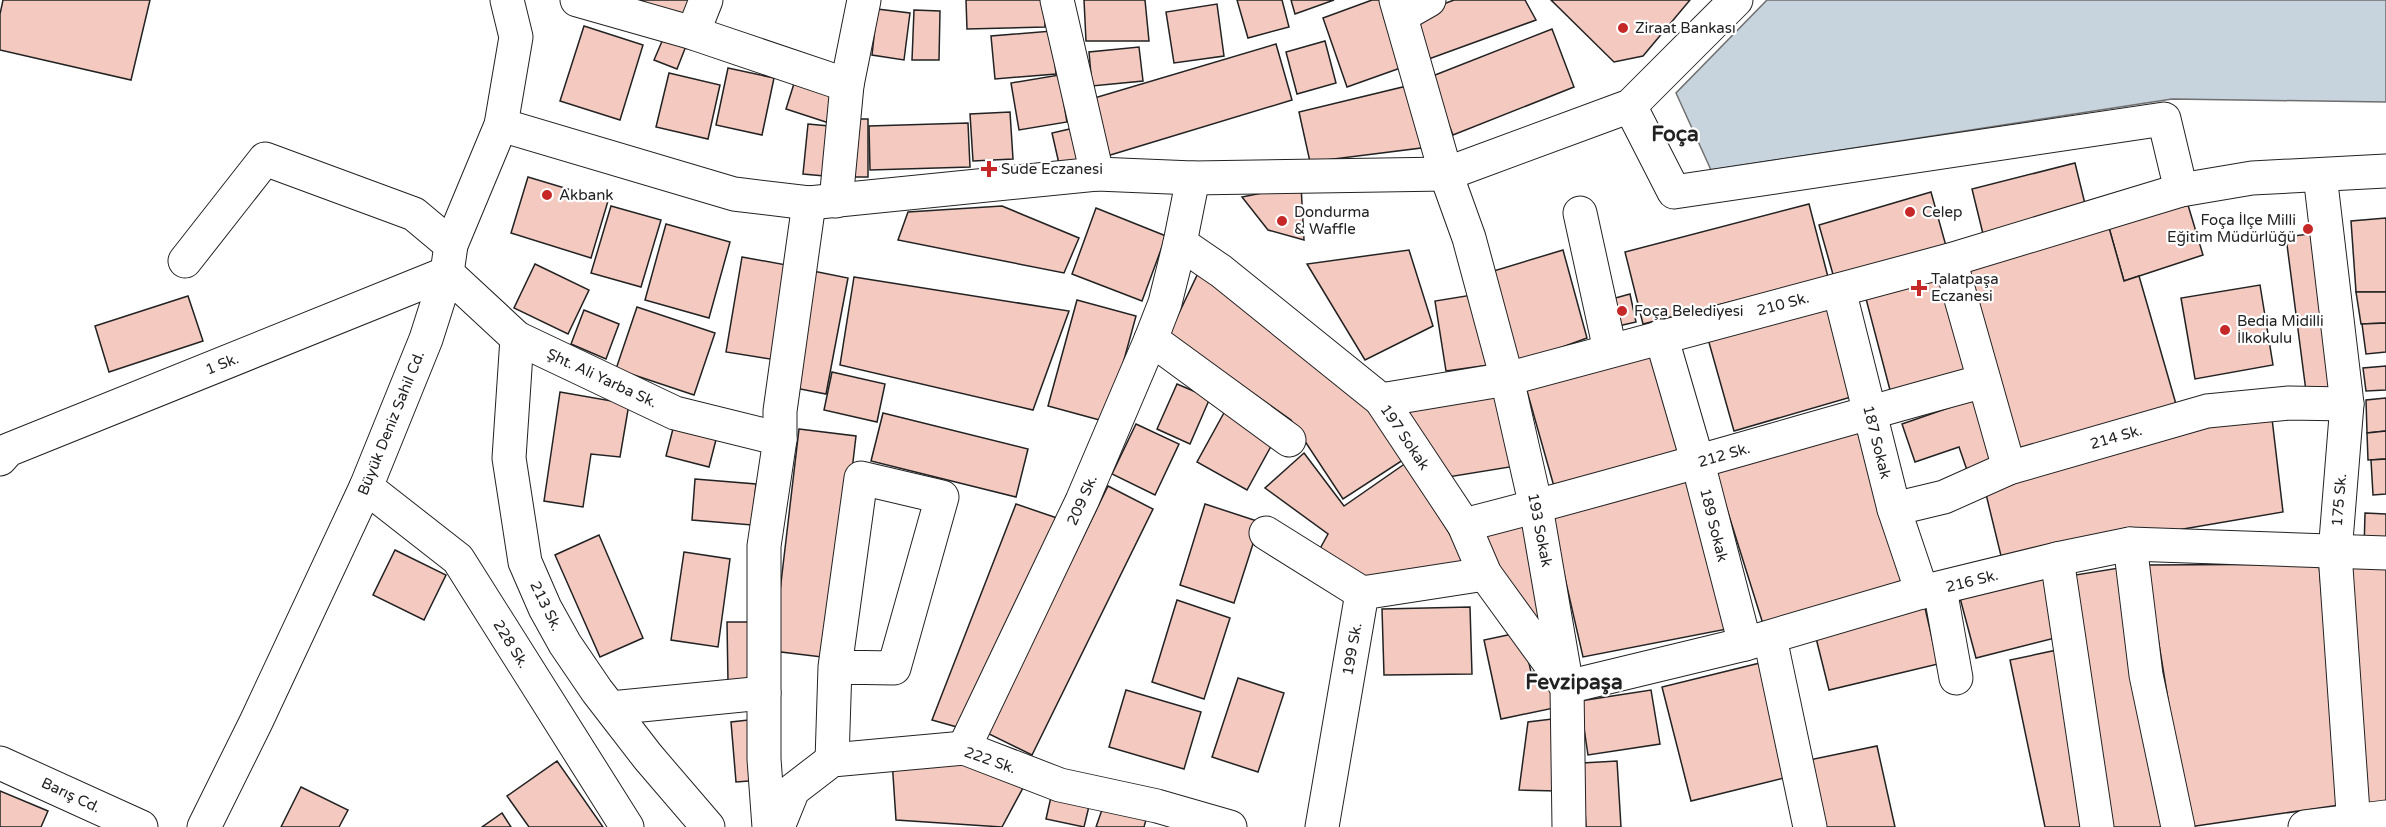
<svg xmlns="http://www.w3.org/2000/svg" width="2386" height="827" viewBox="0 0 2386 827" font-family="'Varela Round',sans-serif">
<rect width="100%" height="100%" fill="#fff"/>
<polygon fill="#c7d3dd" stroke="#6f6f6f" stroke-width="1.5" points="1767,0 2386,0 2386,102 2172,99 1711,170 1676,93"/>
<g fill="#f3c9c0" stroke="#222" stroke-width="1.5">
<polygon points="3,0 150,0 131,80 0,50 0,14"/>
<polygon points="639,0 690,0 683,17"/>
<polygon points="966,0 1045,0 1045,27 967,29"/>
<polygon points="1084,0 1145,0 1149,41 1086,41"/>
<polygon points="1237,0 1282,0 1289,27 1248,38"/>
<polygon points="1291,0 1334,0 1295,14"/>
<polygon points="1372,0 1383,0 1406,66 1347,87 1323,18"/>
<polygon points="1454,0 1525,0 1536,20 1426,60 1414,15"/>
<polygon points="1551,0 1690,0 1643,56 1614,62"/>
<polygon points="1217,4 1224,56 1174,63 1166,12"/>
<polygon points="877,9 910,13 904,60 872,55"/>
<polygon points="914,10 940,11 939,60 912,60"/>
<polygon points="584,26 643,45 620,120 560,101"/>
<polygon points="1552,29 1574,87 1453,135 1430,77"/>
<polygon points="1052,31 1056,74 995,79 991,36"/>
<polygon points="666,32 688,41 677,69 654,60"/>
<polygon points="1325,41 1336,83 1297,94 1286,52"/>
<polygon points="1276,44 1292,100 1107,156 1091,99"/>
<polygon points="1139,47 1143,81 1092,86 1089,52"/>
<polygon points="728,68 774,78 762,135 716,125"/>
<polygon points="669,73 720,85 708,139 656,127"/>
<polygon points="797,74 843,89 832,124 786,109"/>
<polygon points="1059,75 1067,122 1019,130 1011,83"/>
<polygon points="1411,85 1429,147 1310,162 1299,112"/>
<polygon points="1010,112 1013,159 973,161 970,114"/>
<polygon points="848,119 868,119 868,177 847,177"/>
<polygon points="968,123 970,167 870,170 869,126"/>
<polygon points="808,124 840,127 835,177 803,174"/>
<polygon points="1074,128 1083,163 1060,168 1052,133"/>
<polygon points="2075,163 2087,212 1984,238 1972,189"/>
<polygon points="528,177 608,201 591,258 511,233"/>
<polygon points="1301,185 1304,240 1268,230 1242,197"/>
<polygon points="1931,192 1946,246 1834,278 1819,225"/>
<polygon points="1809,204 1828,277 1643,324 1625,252"/>
<polygon points="2188,205 2203,255 2124,281 2106,217"/>
<polygon points="611,206 661,220 641,287 591,273"/>
<polygon points="1002,206 1079,238 1064,273 898,240 908,212"/>
<polygon points="1096,208 1166,236 1142,301 1072,274"/>
<polygon points="2106,217 2124,281 2139,276 2178,411 2013,460 1955,261"/>
<polygon points="2386,218 2386,292 2356,292 2351,221"/>
<polygon points="666,224 730,242 709,318 645,300"/>
<polygon points="2324,232 2344,393 2307,399 2286,237"/>
<polygon points="1409,250 1433,326 1365,360 1307,264"/>
<polygon points="1563,250 1587,338 1516,364 1487,273"/>
<polygon points="742,257 792,266 777,360 726,352"/>
<polygon points="535,264 589,290 568,334 514,308"/>
<polygon points="1201,267 1366,402 1403,460 1343,499 1291,420 1169,334"/>
<polygon points="813,271 848,278 826,394 790,387"/>
<polygon points="1947,272 1973,368 1890,390 1865,295"/>
<polygon points="854,277 1069,311 1033,410 840,365"/>
<polygon points="2260,285 2273,365 2195,379 2181,298"/>
<polygon points="2356,292 2386,292 2386,323 2361,324"/>
<polygon points="1478,294 1489,365 1446,371 1435,301"/>
<polygon points="1630,294 1636,322 1614,327 1608,300"/>
<polygon points="188,296 203,341 109,372 95,326"/>
<polygon points="1077,300 1136,316 1107,422 1048,406"/>
<polygon points="1832,303 1858,395 1734,431 1708,339"/>
<polygon points="637,307 715,333 694,395 616,369"/>
<polygon points="584,310 619,324 606,359 571,344"/>
<polygon points="2386,323 2386,352 2366,354 2362,324"/>
<polygon points="1653,347 1684,452 1555,490 1525,384"/>
<polygon points="2386,366 2386,390 2366,391 2363,368"/>
<polygon points="832,372 885,384 877,422 824,410"/>
<polygon points="1177,384 1210,398 1190,444 1157,429"/>
<polygon points="1495,388 1516,466 1442,478 1402,411"/>
<polygon points="560,392 629,404 620,457 591,454 583,507 544,501"/>
<polygon points="1980,397 2002,462 1968,473 1959,447 1915,462 1902,424"/>
<polygon points="2386,398 2386,431 2367,433 2366,400"/>
<polygon points="2271,410 2283,512 2002,560 1985,490"/>
<polygon points="1225,411 1275,439 1247,490 1197,462"/>
<polygon points="883,413 1028,449 1016,497 871,461"/>
<polygon points="676,417 719,428 709,467 666,456"/>
<polygon points="1136,424 1179,444 1155,495 1112,474"/>
<polygon points="1860,425 1908,579 1763,624 1715,471"/>
<polygon points="799,429 856,436 830,658 773,651"/>
<polygon points="2386,431 2386,459 2368,460 2367,433"/>
<polygon points="1304,453 1344,506 1406,463 1467,562 1361,581 1316,556 1328,534 1265,488"/>
<polygon points="2386,459 2386,494 2373,495 2371,460"/>
<polygon points="1692,474 1727,629 1583,657 1551,517"/>
<polygon points="695,479 756,484 752,525 692,520"/>
<polygon points="1108,486 1153,509 1032,755 987,733"/>
<polygon points="1016,504 1057,518 964,729 932,720"/>
<polygon points="1205,504 1260,522 1234,603 1180,585"/>
<polygon points="2365,513 2386,514 2386,551 2364,551"/>
<polygon points="1529,520 1544,619 1532,624 1475,534"/>
<polygon points="599,535 643,638 600,657 555,555"/>
<polygon points="395,550 446,575 424,620 373,595"/>
<polygon points="684,552 730,559 718,647 671,640"/>
<polygon points="2319,564 2340,805 2189,827 2146,565"/>
<polygon points="2125,567 2166,827 2109,827 2069,576"/>
<polygon points="2343,567 2386,567 2386,809 2368,811"/>
<polygon points="2043,577 2059,637 1976,658 1960,598"/>
<polygon points="1177,600 1230,618 1204,699 1152,682"/>
<polygon points="1470,607 1472,674 1384,675 1382,609"/>
<polygon points="1925,608 1938,664 1829,690 1815,634"/>
<polygon points="727,622 756,622 757,682 728,682"/>
<polygon points="1522,632 1531,672 1546,669 1554,708 1501,719 1484,640"/>
<polygon points="2057,650 2092,827 2045,827 2010,660"/>
<polygon points="1764,662 1792,776 1691,801 1662,687"/>
<polygon points="1238,678 1284,693 1258,772 1212,757"/>
<polygon points="1126,690 1201,712 1184,769 1109,747"/>
<polygon points="1651,690 1660,744 1588,755 1580,701"/>
<polygon points="1560,718 1558,791 1519,790 1528,722"/>
<polygon points="757,719 762,780 736,782 731,722"/>
<polygon points="1877,746 1895,827 1823,827 1809,760"/>
<polygon points="892,760 969,760 1024,786 1002,827 896,820"/>
<polygon points="557,761 603,827 529,827 507,796"/>
<polygon points="1617,761 1621,827 1586,827 1582,763"/>
<polygon points="301,787 348,810 339,827 281,827"/>
<polygon points="1053,788 1091,798 1084,827 1046,819"/>
<polygon points="0,791 48,811 41,827 0,827"/>
<polygon points="1105,801 1147,816 1144,827 1096,827"/>
<polygon points="502,813 511,827 482,827"/>
</g>
<g fill="none" stroke-linecap="round" stroke-linejoin="round">
<g stroke="#222" stroke-width="35">
<g id="minor">
<polyline points="577,0 693,33 847,85"/>
<polyline points="1057,0 1097,174"/>
<polyline points="1396,0 1446,174 1469,238 1507,379 1536,507 1567,687 1569,827"/>
<polyline points="1401,16 1429,0"/>
<polyline points="693,33 706,0"/>
<polyline points="1630,106 1674,192 2164,119 2181,190"/>
<polyline points="501,125 734,194 809,203 1097,174 1193,178 1446,174 1630,106 1736,0"/>
<polyline points="2320,175 2347,404 2335,553 2354,827"/>
<polyline points="836,201 847,85 864,0"/>
<polyline points="1580,213 1610,350"/>
<polyline points="1180,243 1221,271 1381,400 1464,525 1485,574 1567,687 1745,644 1922,592 2057,559 2130,544 2386,553"/>
<polyline points="1950,260 2009,468"/>
<polyline points="185,261 265,159 414,214 451,245"/>
<polyline points="1839,290 1894,509 1922,592"/>
<polyline points="1661,336 1698,463 1745,644"/>
<polyline points="517,338 509,458 525,562 545,608 565,644 597,691 648,757 708,827"/>
<polyline points="1151,339 1289,440"/>
<polyline points="1381,400 1507,379 1950,260 2181,190 2252,178 2386,171"/>
<polyline points="0,459 8,450 447,273 517,338 675,413 780,439"/>
<polyline points="366,487 458,559 627,827"/>
<polyline points="1894,509 1944,497 2009,468 2207,411 2289,403 2347,404"/>
<path d="M1464,525C1638,481 1810,428 1984,381"/>
<polyline points="1266,533 1362,593"/>
<polyline points="2130,544 2146,675 2178,827"/>
<polyline points="2057,559 2097,827"/>
<polyline points="1940,589 1956,678"/>
<polyline points="1770,638 1810,827"/>
<polyline points="611,708 764,693"/>
<polyline points="964,748 1082,501 1151,339 1165,303 1180,243 1193,178"/>
<polyline points="832,760 835,667 861,478 942,497 894,668 835,667"/>
<polyline points="0,763 141,827"/>
<polyline points="204,827 256,722 366,487 426,339 447,273 451,245 501,125 516,37 507,0"/>
<polyline points="769,827 764,759 764,546 780,439 780,411 809,203"/>
<polyline points="778,827 793,790 832,760 964,748 1060,785 1157,806 1230,827"/>
<polyline points="1322,827 1362,593 1485,574"/>
<polyline points="2305,827 2386,817"/>
</g>
</g>
<use href="#minor" stroke="#fff" stroke-width="33"/>
</g>
<g fill="#c62828" stroke="#fff" stroke-width="2">
<circle cx="1623" cy="28" r="6"/>
<path d="M986 160h6v6h6v6h-6v6h-6v-6h-6v-6h6z"/>
<circle cx="547" cy="195" r="6"/>
<circle cx="1910" cy="212" r="6"/>
<circle cx="1282" cy="221" r="6"/>
<circle cx="2308" cy="229" r="6"/>
<path d="M1916 279h6v6h6v6h-6v6h-6v-6h-6v-6h6z"/>
<circle cx="1622" cy="311" r="6"/>
<circle cx="2225" cy="330" r="6"/>
</g>
<g text-anchor="middle" dominant-baseline="central" stroke-width="4.5" stroke-linejoin="round" paint-order="stroke">
<g font-size="15" fill="#222" stroke="#fff" text-anchor="start">
<text x="1635" y="28">Ziraat Bankası</text>
<text x="1001" y="169">Sude Eczanesi</text>
<text x="559" y="195">Akbank</text>
<text x="1294" y="212">Dondurma<tspan x="1294" dy="17">&amp; Waffle</tspan></text>
<text x="1922" y="212">Celep</text>
<text x="2296" y="220" text-anchor="end">Foça İlçe Milli<tspan x="2296" dy="17">Eğitim Müdürlüğü</tspan></text>
<text x="1931" y="279">Talatpaşa<tspan x="1931" dy="17">Eczanesi</tspan></text>
<text x="1634" y="311">Foça Belediyesi</text>
<text x="2237" y="321">Bedia Midilli<tspan x="2237" dy="17">İlkokulu</tspan></text>
</g>
<g font-size="15" fill="#222" stroke="#fff">
<text transform="translate(1783 304) rotate(-15)">210 Sk.</text>
<text transform="translate(222 364) rotate(-22)">1 Sk.</text>
<text transform="translate(602 378) rotate(25)">Şht. Ali Yarba Sk.</text>
<text transform="translate(391 423) rotate(-68)">Büyük Deniz Sahil Cd.</text>
<text transform="translate(1405 437) rotate(56)">197 Sokak</text>
<text transform="translate(2116 437) rotate(-16)">214 Sk.</text>
<text transform="translate(1877 442) rotate(76)">187 Sokak</text>
<text transform="translate(1724 455) rotate(-16)">212 Sk.</text>
<text transform="translate(1082 500) rotate(-66)">209 Sk.</text>
<text transform="translate(2339 500) rotate(-85)">175 Sk.</text>
<text transform="translate(1714 525) rotate(76)">189 Sokak</text>
<text transform="translate(1540 530) rotate(79)">193 Sokak</text>
<text transform="translate(1972 581) rotate(-14)">216 Sk.</text>
<text transform="translate(546 606) rotate(64)">213 Sk.</text>
<text transform="translate(511 644) rotate(58)">228 Sk.</text>
<text transform="translate(1352 649) rotate(-80)">199 Sk.</text>
<text transform="translate(990 760) rotate(19)">222 Sk.</text>
<text transform="translate(71 795) rotate(25)">Barış Cd.</text>
</g>
<g font-size="21" font-weight="bold" fill="#222" stroke="#fff">
<text x="1675" y="134">Foça</text>
<text x="1574" y="682">Fevzipaşa</text>
</g>
</g>
</svg>
